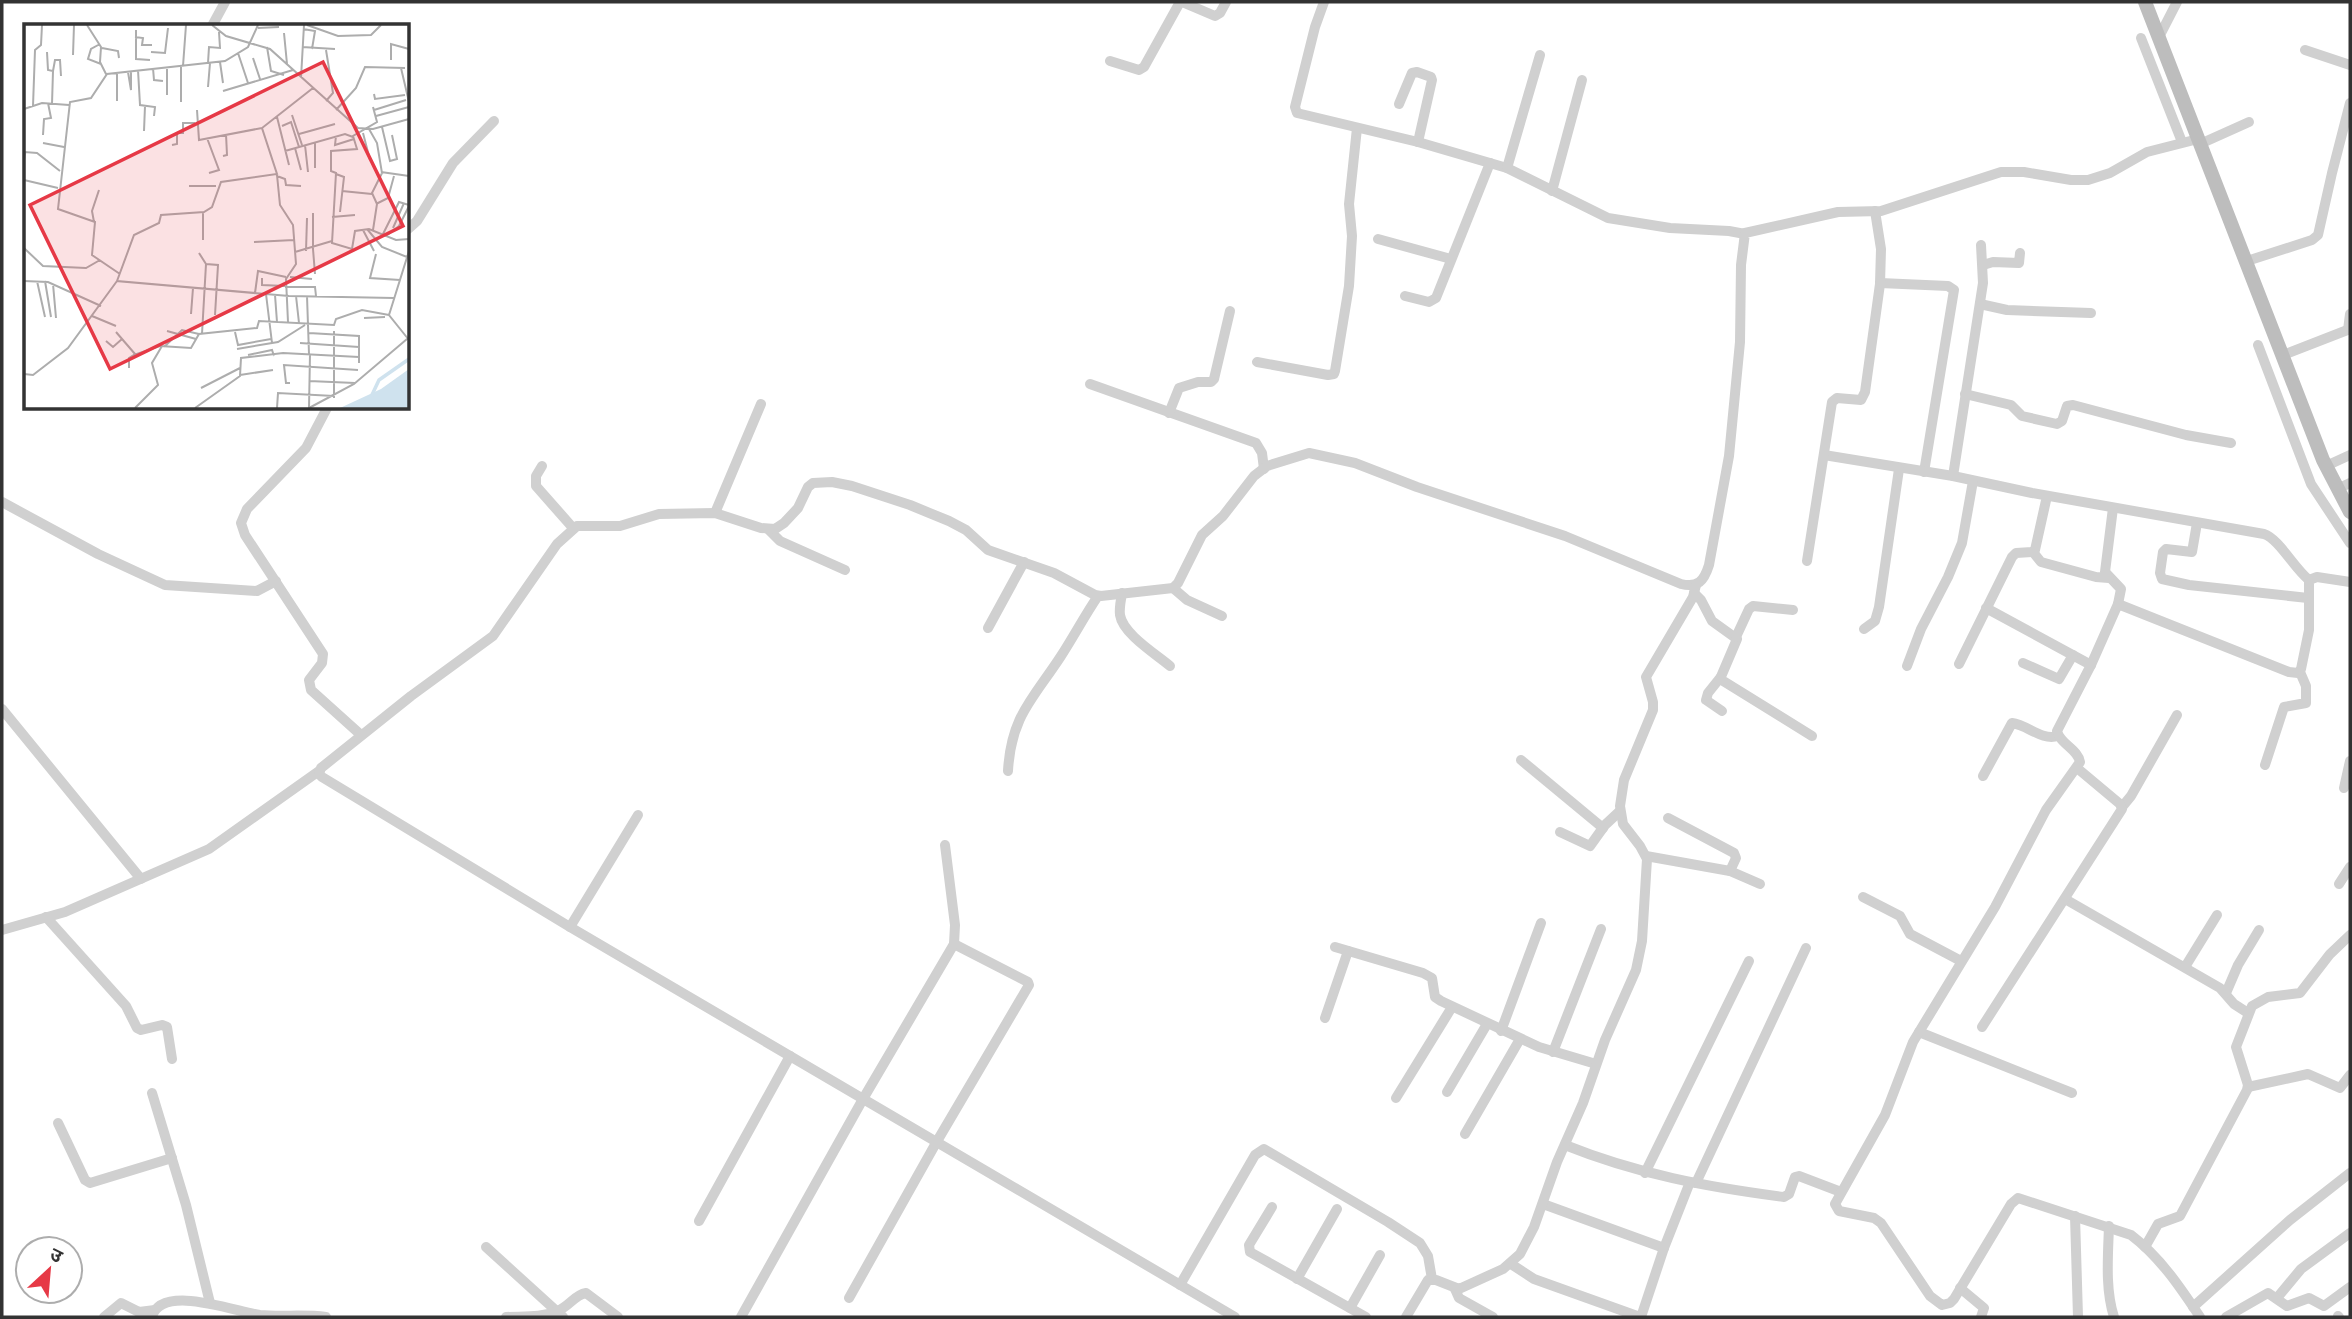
<svg xmlns="http://www.w3.org/2000/svg" width="2352" height="1319" viewBox="0 0 2352 1319" font-family="Lato,'Noto Sans Devanagari',sans-serif">
<rect width="100%" height="100%" fill="#fff"/>
<g fill="none" stroke-linecap="round" stroke-linejoin="round">
<g stroke="#d0d0d0" stroke-width="10">
<polyline points="1182,2 1215,16 1220,13 1226,2"/>
<polyline points="1324,2 1315,27 1295,107 1297,113 1418,142 1507,168 1608,218 1670,228 1729,231 1745,234"/>
<polyline points="212,26 225,2"/>
<polyline points="2159,37 2177,2"/>
<polyline points="2141,38 2182,142"/>
<polyline points="2305,50 2350,65"/>
<polyline points="1110,61 1139,70 1144,67 1180,2"/>
<polyline points="1399,104 1412,73 1417,72 1431,77 1432,80 1418,142"/>
<polyline points="2200,144 2249,122"/>
<polyline points="1507,168 1540,55"/>
<polyline points="1552,191 1582,80"/>
<polyline points="408,229 417,221 453,163 494,121"/>
<polyline points="1378,239 1451,259"/>
<polyline points="2247,261 2312,240 2318,235 2332,173 2350,103"/>
<polyline points="1983,265 1993,262 2019,263 2020,253"/>
<polyline points="1880,283 1948,286 1954,290 1924,472"/>
<polyline points="1405,296 1429,302 1436,298 1490,163"/>
<polyline points="1980,304 2007,310 2091,313"/>
<polyline points="2348,330 2350,314"/>
<polyline points="2258,345 2311,484 2350,543"/>
<polyline points="2283,355 2350,329"/>
<polyline points="1257,362 1328,375 1334,374 1335,371 1349,286 1352,236 1349,204 1357,128"/>
<polyline points="1090,384 1256,443 1262,453 1264,469"/>
<polyline points="1965,394 2011,405 2022,416 2057,424 2062,421 2067,406 2073,405 2186,435 2231,443"/>
<polyline points="327,408 306,448 247,509 241,523 245,535 323,654 322,663 309,680 311,690 361,735"/>
<polyline points="1169,413 1179,388 1198,382 1211,382 1214,379 1230,311"/>
<path d="M1824,455L1953,476L2032,493L2264,534C2279,539 2294,568 2309,580"/>
<polyline points="542,466 536,476 536,486 573,528"/>
<polyline points="2326,466 2350,455"/>
<polyline points="1953,476 1983,283 1981,245"/>
<polyline points="2337,489 2350,483"/>
<polyline points="2,502 98,554 165,585 257,591 276,581"/>
<polyline points="2113,508 2105,572 2121,589 2118,604"/>
<polyline points="715,513 761,404"/>
<polyline points="2197,523 2192,552 2166,549 2163,552 2160,573 2162,579 2189,585 2308,598"/>
<polyline points="769,530 780,541 845,570"/>
<polyline points="2033,552 2041,562 2096,577 2109,578"/>
<polyline points="1807,561 1832,402 1837,398 1861,400 1865,392 1880,284 1881,249 1875,211"/>
<polyline points="1173,588 1187,600 1222,616"/>
<path d="M1122,593C1121,600 1119,608 1120,615C1123,634 1156,654 1170,666"/>
<polyline points="1694,593 1701,600 1712,621 1737,639 1720,679 1812,736"/>
<polyline points="1986,608 2091,665"/>
<polyline points="988,628 1024,562"/>
<polyline points="1864,629 1875,621 1879,607 1899,469"/>
<polyline points="1736,637 1749,609 1753,606 1793,610"/>
<polyline points="2023,663 2059,679 2073,655"/>
<polyline points="1959,664 2012,557 2016,553 2032,552 2035,550 2047,496"/>
<polyline points="1907,666 1921,629 1948,577 1962,543 1973,481"/>
<polyline points="1720,678 1708,693 1706,700 1722,711"/>
<polyline points="2,709 141,879"/>
<polyline points="1521,760 1603,828"/>
<polyline points="2265,765 2284,707 2306,703 2306,686 2300,672"/>
<path d="M1008,771C1011,716 1033,699 1061,656C1074,636 1085,615 1098,596"/>
<path d="M1983,776L2012,723C2028,725 2041,741 2058,736"/>
<polyline points="2344,788 2350,761"/>
<polyline points="2122,807 2131,796 2177,715"/>
<polyline points="1668,818 1734,853 1736,858 1730,871"/>
<polyline points="1560,832 1590,846 1605,825 1620,811"/>
<polyline points="1646,856 1730,871 1760,884"/>
<polyline points="2339,884 2350,867"/>
<polyline points="1863,897 1900,916 1910,934 1961,961"/>
<polyline points="2065,899 2220,988 2234,1004 2248,1013"/>
<polyline points="46,917 126,1006 137,1028 141,1030 162,1025 167,1027 172,1059"/>
<polyline points="570,927 638,815"/>
<polyline points="2,930 65,912 209,849 319,771"/>
<polyline points="1335,947 1423,973 1432,978 1435,997 1441,1001 1539,1047 1596,1064"/>
<polyline points="2185,967 2217,915"/>
<polyline points="2226,993 2238,965 2259,930"/>
<polyline points="1325,1018 1348,951"/>
<polyline points="1982,1027 2122,809 2120,804 2077,768"/>
<polyline points="1501,1031 1541,923"/>
<polyline points="1919,1032 2072,1093"/>
<polyline points="1553,1052 1601,929"/>
<polyline points="2248,1087 2308,1074 2340,1088 2350,1075"/>
<polyline points="1447,1092 1487,1024"/>
<polyline points="152,1093 186,1205 210,1303"/>
<polyline points="1396,1098 1452,1007"/>
<polyline points="58,1123 85,1180 90,1183 172,1158"/>
<polyline points="1465,1134 1520,1039"/>
<path d="M1565,1145C1637,1174 1707,1187 1784,1197L1789,1194L1795,1177L1799,1176L1841,1192"/>
<polyline points="1645,1173 1749,961"/>
<polyline points="1696,1183 1806,948"/>
<polyline points="1543,1204 1664,1248"/>
<polyline points="1272,1207 1249,1245 1250,1252 1366,1317"/>
<polyline points="2075,1216 2078,1317"/>
<polyline points="699,1221 790,1056"/>
<path d="M2109,1226C2108,1256 2105,1289 2114,1317"/>
<polyline points="486,1247 563,1317"/>
<polyline points="2145,1247 2158,1224 2180,1216 2247,1090 2248,1085 2236,1047 2252,1006 2268,997 2300,993 2330,954 2350,935"/>
<polyline points="1511,1264 1534,1279 1640,1317"/>
<polyline points="1297,1279 1337,1209"/>
<polyline points="1180,1285 1255,1155 1264,1149 1388,1222 1420,1243 1428,1256 1432,1279"/>
<polyline points="1960,1288 1984,1308 1981,1317"/>
<polyline points="1455,1289 1459,1298 1493,1317"/>
<polyline points="849,1298 936,1143 1029,985 1028,982 954,944"/>
<polyline points="2277,1298 2301,1269 2350,1233"/>
<polyline points="2193,1307 2290,1220 2350,1173"/>
<polyline points="1350,1308 1380,1255"/>
<polyline points="2338,1316 2339,1317"/>
<polyline points="104,1317 121,1303 139,1312 155,1310"/>
<path d="M152,1317C161,1283 237,1312 260,1315C282,1317 304,1314 326,1317"/>
<path d="M506,1317C523,1316 541,1318 557,1311C569,1307 574,1295 586,1293L618,1317"/>
<polyline points="741,1317 863,1099 954,944 955,925 945,845"/>
<path d="M1235,1317L570,927L322,777L319,774L321,768L411,696L493,636L557,544L577,526H620L659,514L715,513L761,528L775,529L784,523L798,508L808,487L813,483L832,482L852,486L910,505L949,521L966,530L988,550L1054,573L1095,595L1101,596L1173,588L1178,583L1202,535L1223,516L1254,476L1267,466L1309,453L1355,463L1417,487L1565,536L1681,584C1698,588 1704,581 1709,565L1729,456L1740,342L1741,265L1745,233L1838,212L1881,211L2001,172H2024L2071,180H2088L2110,173L2147,152L2198,139"/>
<polyline points="1406,1317 1428,1280 1436,1280 1459,1289 1503,1269 1520,1254 1534,1227 1557,1162 1583,1103 1605,1040 1636,970 1642,941 1647,859 1640,846 1623,824 1620,806 1624,780 1653,710 1653,702 1646,677 1693,597 1696,585"/>
<polyline points="1641,1317 1664,1248 1690,1182"/>
<path d="M2200,1317C2180,1287 2160,1257 2131,1235L2018,1198L2011,1204L1954,1299L1950,1303L1942,1305L1930,1296L1881,1223L1874,1218L1839,1211L1835,1204L1885,1115L1913,1042L1995,907L2046,810L2080,762C2078,749 2060,744 2057,731L2091,665L2118,604L2289,672L2298,673L2301,669L2309,630V580L2317,577L2350,582"/>
<polyline points="2226,1317 2268,1293 2287,1306 2309,1298 2324,1306 2350,1287"/>
</g>
<polyline stroke="#bdbdbd" stroke-width="14" points="2145,2 2323,460 2350,512"/>
</g>
<g transform="translate(24 24)">
<rect width="385" height="385" fill="#fff"/>
<path d="M385,345V384H316L357,365Z" fill="#cfe2ee"/>
<path fill="none" stroke="#cfe2ee" stroke-width="3.5" d="M347,373L355,356L385,335"/>
<path fill="none" stroke="#adadad" stroke-width="2" d="M63,1L77,23L76,38L82,50M188,1L202,12L246,25L334,104L349,105L385,95M283,1L314,12L347,11L357,1M234,4L255,3M279,5L291,7L288,25M112,6V35L126,36M260,9L263,40M111,13L119,14L118,21H128M76,20L67,25L64,35L77,40M243,23L247,47L260,51M278,23L311,25M78,24L94,27L95,34M23,28L24,46L29,47L28,80M127,28L141,29L144,4M214,29L224,59M49,31L50,1M229,34L236,55M367,36V20L385,25M196,38L199,59M184,39L185,23L196,24L195,8M157,42V78M159,42L162,1M129,44L130,56L139,57M377,44L385,78M114,46L116,81L131,83L130,92M29,47L31,36H36L37,52M104,48L107,66V47M277,54L280,1M184,63L186,39M289,64L238,104L253,150L197,158L188,183L180,188L137,191L135,199L110,211L93,257L265,272L370,274M199,67L269,46M350,70L351,75L381,71M143,71V43M93,77V49M302,77L309,69L302,26M9,82L11,26L17,21L18,1M349,83L353,98L329,112L333,125L307,127V147L312,149L308,219L328,225L331,207L345,205L372,216L385,215M0,85L18,79L45,81M173,86L175,116L238,104M312,86L332,64L341,43L381,44M350,86L382,76M268,91L278,121M352,92L385,83M253,93L265,141M258,102L267,98L275,123M358,103L366,137L373,135L368,111M345,105L353,119L358,149L348,169L353,180L349,206M120,107L121,82M339,109L346,136M275,110L311,100M19,111L20,95L27,94L24,79M312,112L311,121L330,115M183,114L195,146L185,149M19,119L40,123M148,121L153,120V109H159V99H171M281,121L284,148M271,124L277,146M261,127L321,110L329,113M199,132L203,131L202,110M0,136L1,128L13,129L36,147M291,144V118M357,148L385,152M312,150L320,153L316,188M253,151L256,181L269,201L272,240L262,255L264,298M253,152L261,155L262,161L277,162M0,156L34,164M165,162H192M318,167L348,170M352,180L364,174L370,152M289,189V225M308,193L331,191M70,198L68,187L75,166M369,204L380,179M343,205L358,223L383,233M339,206L350,227M359,210L375,178L385,181M362,212L375,202L385,182M179,216V188M230,218L270,216M0,224L19,242L62,244L76,236M289,225L291,250M282,227L283,194M385,227L365,291L385,316M271,228L308,217M175,229L182,240L178,310M352,230L346,254L376,256M182,240L194,241L191,291M96,250L68,231L71,198L34,185L46,78L67,74L83,50L201,37L224,23L234,1M266,253L288,255M238,254V261L261,262M0,257L24,258L77,282M13,257L21,293M21,257L27,293M29,260L32,294M261,263H291L292,272M231,269L234,247L262,253M242,270L248,319M251,271L253,298M272,272L275,299M283,272L285,330M167,290L169,264M68,292L92,302M340,294L361,293M143,307L172,315M92,308L111,330M211,308L214,321L247,315M285,309L335,312V339M82,317L89,323L98,315M276,319L335,323M140,323L158,306L175,310M213,325L254,318L281,301M224,331L248,326L250,332M105,344V334L110,331L136,322L167,324L175,310L233,304L235,297L310,301L312,295L338,286L365,291M0,350L9,351L44,324L93,257M216,351L249,346M285,357L331,359M266,359H262L260,341L334,346M177,364L216,344M310,374V307M111,384L134,361L128,339L138,322M171,384L216,352L217,334L259,329L335,333M253,384L254,369L310,372M285,384L330,360L383,315M285,384L286,330"/>
<path fill="#e63946" fill-opacity="0.15" stroke="#e63946" stroke-width="3.5" d="M299,38L379,202L86,345L6,181Z"/>
<rect width="385" height="385" fill="none" stroke="#333" stroke-width="3.5"/>
</g>
<rect width="2352" height="1319" fill="none" stroke="#333333" stroke-width="7"/>
<g transform="translate(49 1270) rotate(26)"><circle r="33" fill="#ffffff" stroke="#adadad" stroke-width="2"/>
<path d="M0-5L12 26L0 18L-12 26Z" fill="#e63946"/>
<text y="-10" font-size="19" font-weight="bold" text-anchor="middle" fill="#333333">उ</text>
</g>
</svg>
